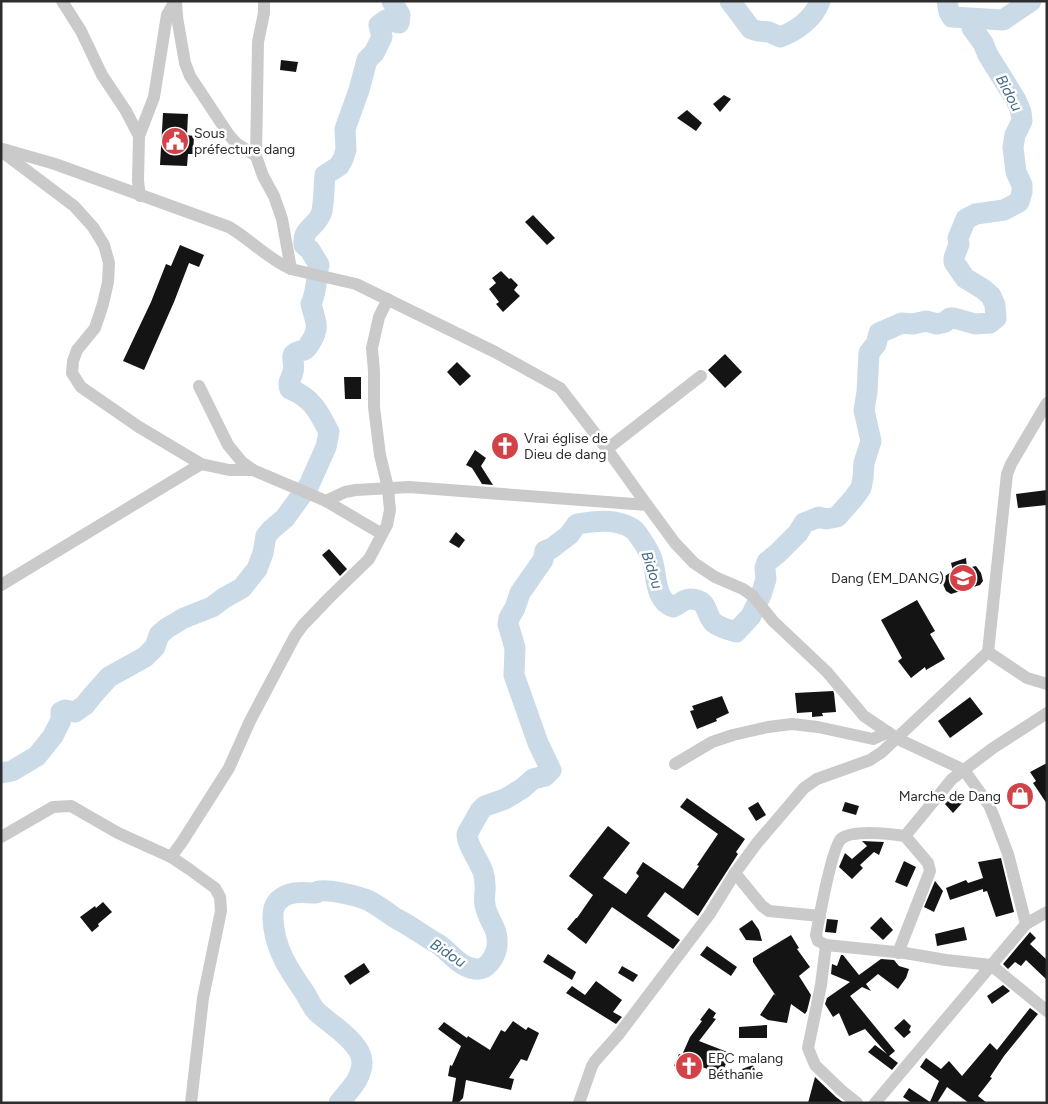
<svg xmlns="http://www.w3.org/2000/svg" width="1048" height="1104" viewBox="0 0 1048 1104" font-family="Figtree,sans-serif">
<rect width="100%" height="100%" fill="#fff"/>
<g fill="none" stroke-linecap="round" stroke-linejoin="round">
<g stroke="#cadbe7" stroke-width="21">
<path d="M730,1L751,29L758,31L769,32L780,37C797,31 814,18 820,1"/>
<polyline points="947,1 949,12 952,17 1003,20 1031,1"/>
<path d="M1,773L12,771L37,756L53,736L61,720V712L65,710L75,712L85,705L92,696L109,677L145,657L155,647L159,635L167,628L184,618L212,607L224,598L242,588L257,569L263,553L266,536L271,530L285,518L309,485L326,447L329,432C319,412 312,398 290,389C287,382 291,379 293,372C295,366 292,361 293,355C298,350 299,352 304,350C306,349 309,345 310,343C321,327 315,321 311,304C317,291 316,278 319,265L310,250L304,245C302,227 318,227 322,211C324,200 324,186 325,175L339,166L343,159L346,150L345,129L359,90L367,60L374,53L382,37L379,25L386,20L399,23L400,15L392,1"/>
<path d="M339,1103C349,1090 362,1079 362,1062C362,1043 330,1024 317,1012C312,1007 309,1000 305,993C289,970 274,948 273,919C273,912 273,907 278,901C288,891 301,892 313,893C320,893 313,892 320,891C333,890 352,895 365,899C377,904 386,912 397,919C411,926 424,936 438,944C450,952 459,967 475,969C487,971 495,957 497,947C499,927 488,922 485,905C483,893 488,887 483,872C479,860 467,846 467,834L480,811L485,806L505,799L523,788L533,779L545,776L551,770L538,743L514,675L515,648L508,624L509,618L515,608L520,593L543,560L545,551L552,548L569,535L577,524C594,521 617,518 633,529C638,533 641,540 645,545C648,551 652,556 653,563C657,578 655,600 673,607C679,605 685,598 691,599C710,600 704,614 714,623C719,627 729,630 736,632L751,616L761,595L766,579L765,568L767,562L778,553L798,533L804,523L819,517L826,519L837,517L853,499L861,488L863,478L864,463L871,441L864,410L867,392L869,353L876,344L879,333L902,323L913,324L926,321L937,324L945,322L950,318H954L975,324L990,323L996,318L995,305L991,296L983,289L965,278L954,262V258L959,244L958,238L966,219L976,214L1004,210L1019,202L1022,192V185L1016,172L1013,147L1015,135L1022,121L1021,112L1016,100L988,55L983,43L972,28L971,19"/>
</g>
</g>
<g fill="#141414">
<polygon points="281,60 298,62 296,72 280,70"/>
<polygon points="724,95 731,99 720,112 713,104"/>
<polygon points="687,110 702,123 696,131 677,118"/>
<polygon points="163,113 188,114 187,135 194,136 193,154 188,154 187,166 160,165"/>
<polygon points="533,215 555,238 547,245 525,222"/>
<polygon points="180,245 204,255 199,267 189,263 174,302 144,370 123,361 151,302 166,264 171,266"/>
<polygon points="501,271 509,279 511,278 518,285 514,290 520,296 503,312 496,304 499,302 489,289 496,283 492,278"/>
<polygon points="725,354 742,372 725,388 708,370"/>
<polygon points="457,362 471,376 460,386 447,372"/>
<polygon points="344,377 361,377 361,399 345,399"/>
<polygon points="504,436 516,451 508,456 497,441"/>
<polygon points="475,450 486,458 481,466 493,485 482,484 472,468 466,465"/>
<polygon points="1047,490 1047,505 1018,508 1016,494"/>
<polygon points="456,532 465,540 459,548 449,542"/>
<polygon points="329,549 347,569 340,576 322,555"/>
<polygon points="966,558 967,568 976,566 981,573 983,581 980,585 951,594 946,591 942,582 945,576 953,571 951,563"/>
<polygon points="917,600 935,631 930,634 945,659 926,670 925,667 911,678 898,661 902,658 881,620"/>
<polygon points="833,691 834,693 836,712 822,713 823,716 812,717 812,712 797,713 795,693"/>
<polygon points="722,696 729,713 716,719 717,721 697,729 690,711 694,710 692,706"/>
<polygon points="970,697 983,714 950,738 938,721"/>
<polygon points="1047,763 1047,804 1033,783 1036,781 1030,772"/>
<polygon points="955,794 963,802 953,813 945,804"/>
<polygon points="687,798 745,839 736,852 738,854 698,916 665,892 647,916 680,940 673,949 612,907 586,944 567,929 576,918 577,918 593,895 569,876 608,826 630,843 603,878 626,894 639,876 636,873 643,862 683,889 699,866 697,865 718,834 680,807"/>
<polygon points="758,802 766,815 756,821 748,808"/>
<polygon points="845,802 859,806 856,815 842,811"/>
<polygon points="862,841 884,842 879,855 874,852 860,865 863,868 852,879 839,867 845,853 852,859 867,846"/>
<polygon points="1001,858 1014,912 996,917 987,891 983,892 983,889 950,900 946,888 966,880 968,883 983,878 978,862"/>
<polygon points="904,861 916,867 907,887 895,882"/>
<polygon points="935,881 943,891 934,912 924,907"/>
<polygon points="103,902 112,912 98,924 99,926 92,932 80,917 95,906 96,908"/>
<polygon points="881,917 893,930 883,940 870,928"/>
<polygon points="827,919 838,920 836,933 825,932"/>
<polygon points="752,920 759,930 762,941 746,940 739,929"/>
<polygon points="964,927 967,940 937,946 935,934"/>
<polygon points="1030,932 1036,938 1030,944 1047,960 1047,980 1026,960 1021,966 1015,962 1008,969 1003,964"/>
<polygon points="791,935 799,948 797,949 810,967 799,976 811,995 807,1011 805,1014 791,1004 787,1023 768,1020 760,1015 774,994 776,996 753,962 753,958"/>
<polygon points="707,946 737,967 731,976 700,955"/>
<polygon points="548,954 576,972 572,980 543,962"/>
<polygon points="841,955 843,955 859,975 881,959 894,960 899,966 909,969 906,978 898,989 878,974 866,984 871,991 862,987 850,996 895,1051 889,1056 898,1063 892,1070 868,1052 875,1045 887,1054 865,1029 849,1036 839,1013 833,1017 825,1004 827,998 850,982 831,974 832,964 837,966"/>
<polygon points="364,963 370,972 350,985 344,976"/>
<polygon points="622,966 638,975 633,982 618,973"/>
<polygon points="596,981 622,1000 613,1012 622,1017 616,1024 566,993 572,986 585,995"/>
<polygon points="1003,985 1010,991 992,1004 987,996"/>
<polygon points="709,1008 716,1013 713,1018 716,1019 699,1041 730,1053 722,1074 699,1066 696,1075 674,1066 679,1054 682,1055 690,1037 702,1021 700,1020"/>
<polygon points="1030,1008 1038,1014 1004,1056 990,1077 992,1078 978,1096 987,1103 969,1103 947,1087 937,1103 912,1103 903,1097 909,1088 930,1102 939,1081 920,1067 926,1058 941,1069 949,1061 962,1076 990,1043 997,1050"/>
<polygon points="904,1019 911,1026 909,1030 911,1032 904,1038 894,1028"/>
<polygon points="513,1021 526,1030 528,1027 539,1033 527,1061 521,1059 509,1078 514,1079 511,1090 466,1080 463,1098 458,1103 452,1103 456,1078 448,1076 450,1065 452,1066 461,1046 438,1029 444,1022 467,1038 468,1036 490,1050 501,1030 505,1032"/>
<polygon points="767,1025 767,1038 739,1038 739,1027"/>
<polygon points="753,1065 758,1077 747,1081 742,1069"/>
<polygon points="815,1077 836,1097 844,1103 808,1103"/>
</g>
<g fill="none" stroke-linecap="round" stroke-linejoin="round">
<g stroke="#cacaca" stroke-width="12">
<polyline points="62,1 81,31 102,75 126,111 139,136 138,181 140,196"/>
<polyline points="176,1 177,17 185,63 190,76 229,135 236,143 256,156"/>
<polyline points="264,1 264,13 258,42 256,156 263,176 274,196 282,219 291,269 356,284 495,352 560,388 607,449 647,505"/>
<polyline points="139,136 154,97 167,15 175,1"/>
<path d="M3,149L55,164L229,227C251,240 268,259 291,269"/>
<polyline points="1,151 74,206 93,227 104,245 109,263 108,282 103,304 95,328 77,350 73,361 72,373 81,387 139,427 201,464 229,470 253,470"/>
<polyline points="199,386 228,445 242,462 253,470 326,501 382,534"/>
<polyline points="607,449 701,376"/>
<polyline points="326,501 345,492 356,490 409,487 647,505 675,543 694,563 715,577 743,589 753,596 773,621 827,672 864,716 898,739 964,770 989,805 994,817 1008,854 1026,924"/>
<polyline points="1,585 201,464"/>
<polyline points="988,652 1027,678 1047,684"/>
<polyline points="675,764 712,742 733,735 768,727 792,724 818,727 873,739 888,732"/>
<polyline points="905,836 952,779 993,748 1047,713"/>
<polyline points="1,837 53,807 71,806 118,833 171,857 189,869 215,888 220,897 221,911 203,998 191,1103"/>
<polyline points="171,857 182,842 229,768 250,721 295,636 303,625 330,597 369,559 387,525 390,510 389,500 388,488 380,455 374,407 374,371 372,348 379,317 388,299"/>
<polyline points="735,873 762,906 769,911 820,916"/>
<polyline points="826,945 821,985 808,1048 815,1065 842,1091 857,1103"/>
<path d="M898,953L930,871L928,863L905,836C891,834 852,829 841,839C832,847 819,919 816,935L818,941L826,945L905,953L946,960L991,965L1047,1011"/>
<polyline points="579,1103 592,1066 595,1061 619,1034 709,915 735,873 757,843 804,788 817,779 870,760 882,752 988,652 1007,474 1011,464 1047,403"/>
<polyline points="875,1103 1026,924 1047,912"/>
</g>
</g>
<defs>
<g id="civic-disc" transform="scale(1.4375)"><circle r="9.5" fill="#d24249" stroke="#fff"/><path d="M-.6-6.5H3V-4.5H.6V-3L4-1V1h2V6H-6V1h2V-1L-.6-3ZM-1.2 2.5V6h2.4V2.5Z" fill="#fff"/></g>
<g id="church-disc" transform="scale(1.4375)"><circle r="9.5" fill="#d24249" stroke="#fff"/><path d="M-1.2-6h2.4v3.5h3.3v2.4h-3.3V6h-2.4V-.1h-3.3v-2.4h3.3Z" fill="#fff"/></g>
<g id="school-disc" transform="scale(1.4375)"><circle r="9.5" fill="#d24249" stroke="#fff"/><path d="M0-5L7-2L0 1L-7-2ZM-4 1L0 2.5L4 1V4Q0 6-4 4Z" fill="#fff"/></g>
<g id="shop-disc" transform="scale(1.4375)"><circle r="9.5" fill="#d24249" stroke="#fff"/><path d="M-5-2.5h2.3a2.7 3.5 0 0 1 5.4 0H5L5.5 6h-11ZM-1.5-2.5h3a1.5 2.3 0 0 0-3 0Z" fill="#fff"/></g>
</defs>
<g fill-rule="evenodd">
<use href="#civic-disc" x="175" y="141"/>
<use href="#church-disc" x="505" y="446"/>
<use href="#school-disc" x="963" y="578"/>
<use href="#shop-disc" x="1020" y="796"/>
<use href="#church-disc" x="689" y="1066"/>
</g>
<g text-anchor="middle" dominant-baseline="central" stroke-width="5" stroke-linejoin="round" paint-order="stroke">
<g font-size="14" fill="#2d2d2d" stroke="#fff" text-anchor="start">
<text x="194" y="133">Sous<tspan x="194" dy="16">préfecture dang</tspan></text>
<text x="524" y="438">Vrai église de<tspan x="524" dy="16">Dieu de dang</tspan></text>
<text x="944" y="578" text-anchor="end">Dang (EM_DANG)</text>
<text x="1001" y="796" text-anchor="end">Marche de Dang</text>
<text x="708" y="1058">EPC malang<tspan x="708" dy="16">Béthanie</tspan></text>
</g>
<g font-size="15" font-style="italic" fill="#446b86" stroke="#fff">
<text transform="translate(1009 93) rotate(62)">Bidou</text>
<text transform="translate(652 570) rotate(72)">Bidou</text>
<text transform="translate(448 953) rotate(33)">Bidou</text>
</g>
</g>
<rect width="1048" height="1104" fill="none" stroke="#2d2d2d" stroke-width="5"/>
</svg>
